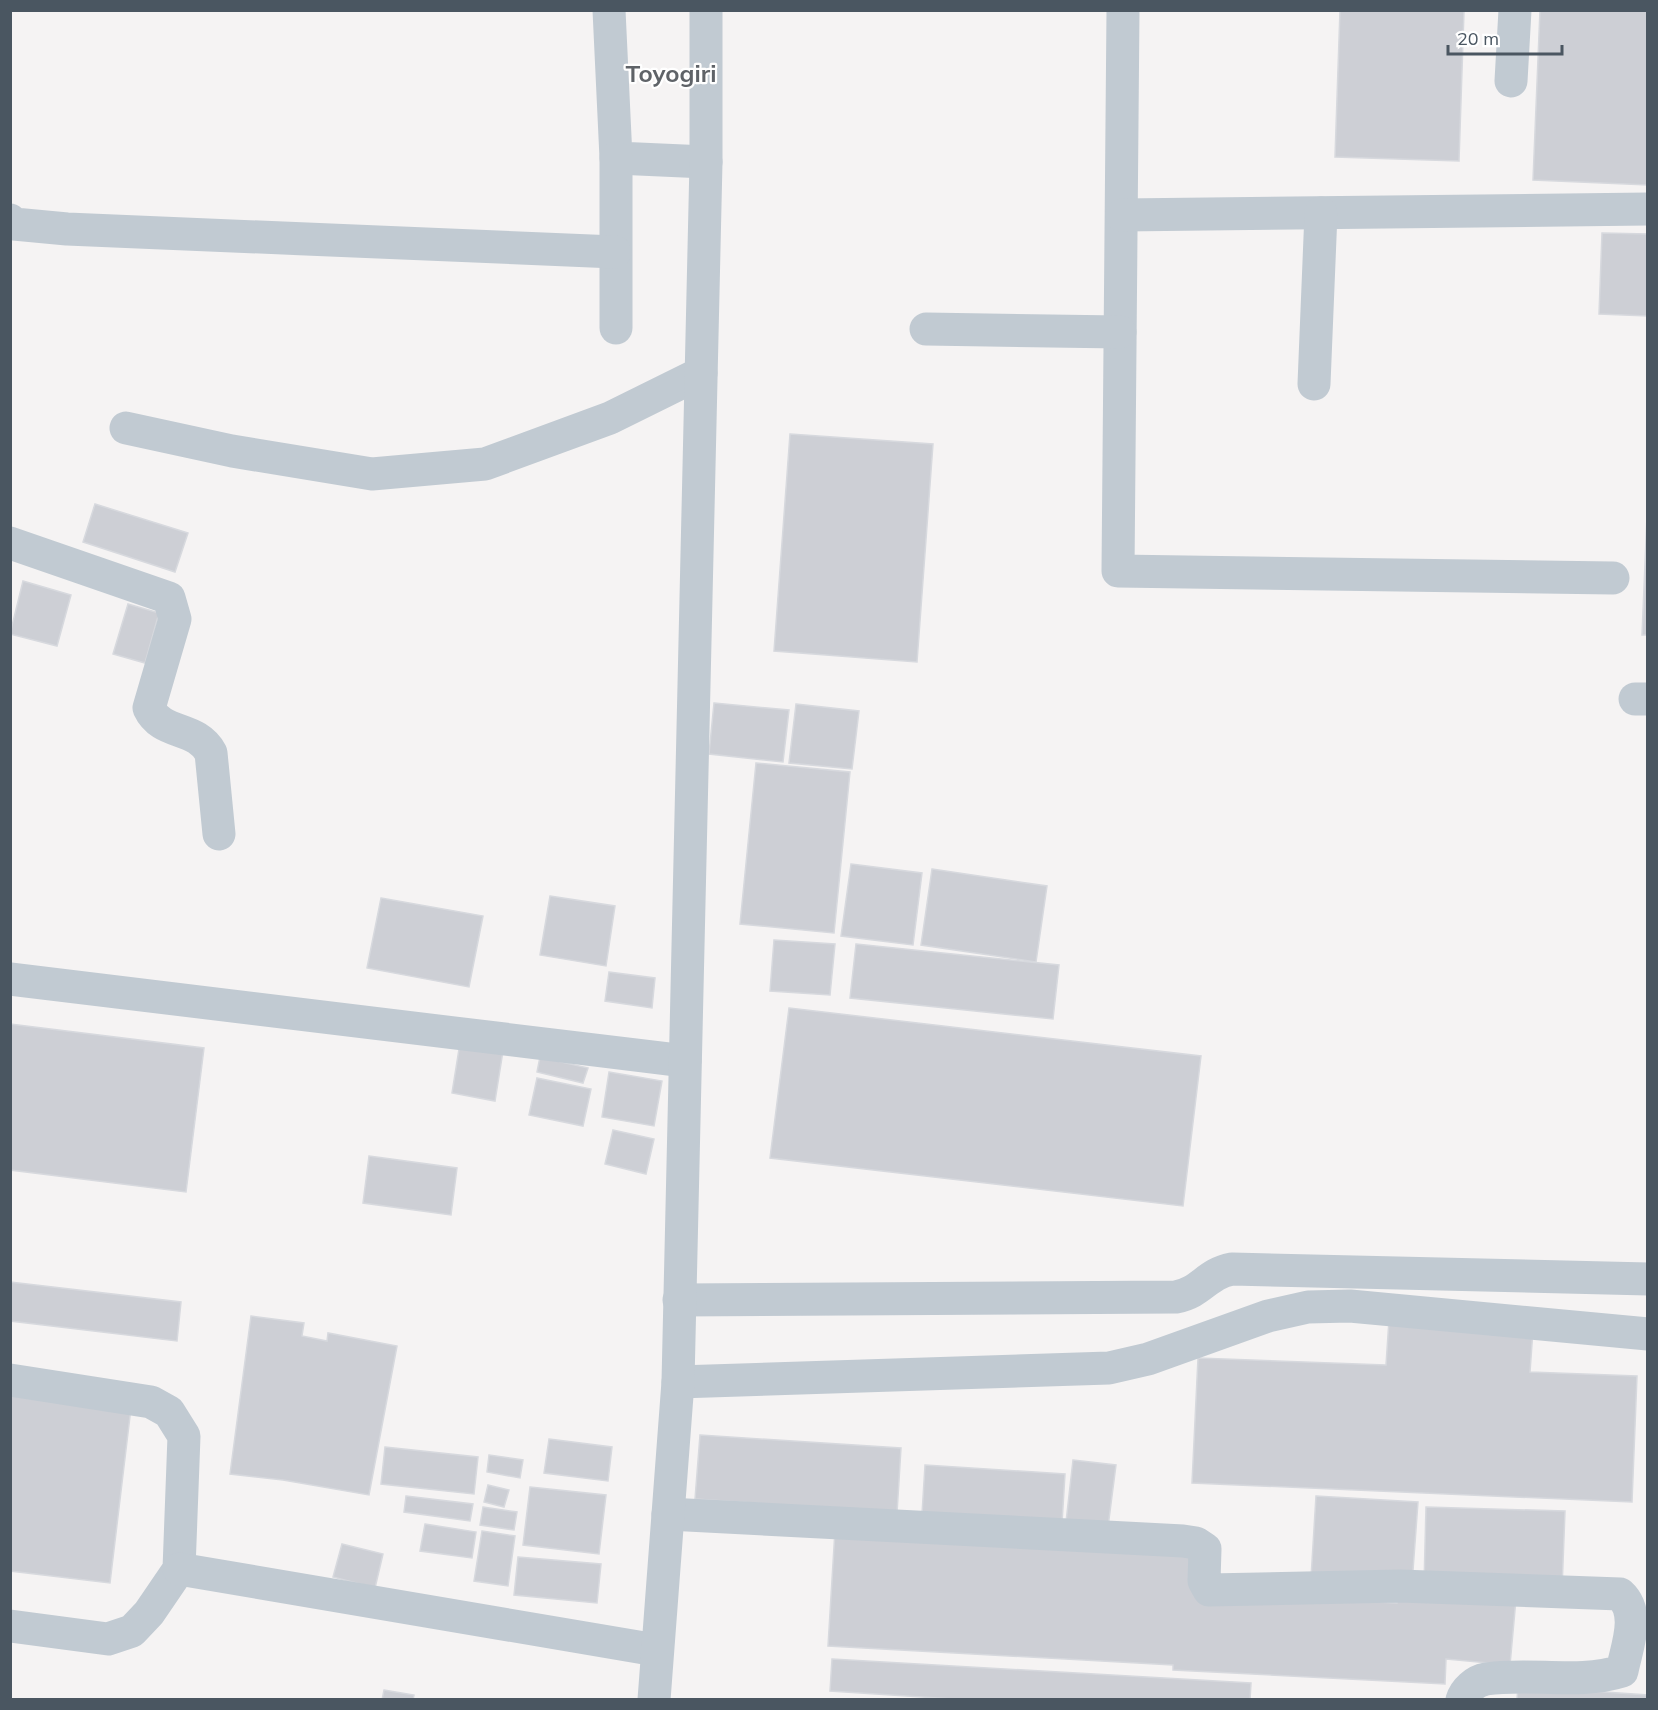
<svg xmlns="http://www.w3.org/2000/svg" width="1658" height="1710" viewBox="0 0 1658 1710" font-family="Mulish,sans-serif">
<rect width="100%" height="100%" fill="#f5f3f3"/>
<g fill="#cdcfd5" stroke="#d7d9de" stroke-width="1.5">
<polygon points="1340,10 1464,11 1459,161 1335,157"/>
<polygon points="1540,10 1648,10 1648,185 1533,180"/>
<polygon points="1602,233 1648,234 1648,316 1599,314"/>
<polygon points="790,434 933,444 917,662 774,651"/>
<polygon points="1648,492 1648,635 1642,635"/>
<polygon points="95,504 188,533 175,572 83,542"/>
<polygon points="23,581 71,595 57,646 10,634"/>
<polygon points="128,604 159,613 145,663 113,654"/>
<polygon points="714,703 789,710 783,762 709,754"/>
<polygon points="796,704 859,711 852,769 789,763"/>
<polygon points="756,763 850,772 834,933 740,924"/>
<polygon points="851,864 922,873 913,945 841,936"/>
<polygon points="932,869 1047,886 1036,962 921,945"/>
<polygon points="550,896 615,906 606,966 540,955"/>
<polygon points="381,898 483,916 469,987 367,968"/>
<polygon points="774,940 835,944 830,995 770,991"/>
<polygon points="856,944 1059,965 1053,1019 850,998"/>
<polygon points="609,972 655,978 652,1008 605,1001"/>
<polygon points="789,1008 1201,1056 1183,1206 770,1158"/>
<polygon points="10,1024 204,1048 186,1192 10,1170"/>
<polygon points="460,1043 503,1051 495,1101 452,1093"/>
<polygon points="540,1057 588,1068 583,1083 537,1072"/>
<polygon points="609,1072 662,1081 654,1126 602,1117"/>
<polygon points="537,1078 591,1089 583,1126 529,1115"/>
<polygon points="613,1130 654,1139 646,1174 605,1164"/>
<polygon points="369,1156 457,1168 451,1215 363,1203"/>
<polygon points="10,1282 181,1302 177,1341 10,1321"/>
<polygon points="251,1316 304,1323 302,1336 327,1341 328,1333 397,1346 369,1495 283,1480 230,1474"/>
<polygon points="1389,1320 1533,1330 1530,1372 1637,1376 1632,1502 1192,1483 1198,1358 1386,1365"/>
<polygon points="10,1394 131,1408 110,1583 10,1571"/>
<polygon points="700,1435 901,1448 897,1513 695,1499"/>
<polygon points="549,1439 612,1447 608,1481 544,1473"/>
<polygon points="385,1447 478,1457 474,1494 381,1484"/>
<polygon points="489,1455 523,1460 520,1478 487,1472"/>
<polygon points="1073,1460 1116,1465 1108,1527 1066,1522"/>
<polygon points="925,1465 1065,1474 1062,1523 922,1514"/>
<polygon points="488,1485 509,1490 504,1507 484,1502"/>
<polygon points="530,1487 606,1495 599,1554 523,1545"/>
<polygon points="406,1496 473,1504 470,1521 404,1512"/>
<polygon points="1316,1496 1418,1502 1412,1584 1311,1578"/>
<polygon points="483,1507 517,1512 514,1530 480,1525"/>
<polygon points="1426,1507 1565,1511 1562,1589 1424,1585"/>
<polygon points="425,1524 476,1532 472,1558 420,1551"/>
<polygon points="835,1530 1199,1551 1196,1593 1397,1603 1399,1589 1516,1599 1510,1665 1446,1659 1445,1684 1173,1670 1173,1665 828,1646"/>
<polygon points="482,1531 515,1536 508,1586 474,1581"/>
<polygon points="342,1544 383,1554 375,1588 333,1577"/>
<polygon points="518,1557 601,1564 597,1603 514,1595"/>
<polygon points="832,1659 1251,1683 1250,1700 968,1700 830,1691"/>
<polygon points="1518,1686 1648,1695 1648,1700 1517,1700"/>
<polygon points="384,1690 414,1695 413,1700 382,1700"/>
</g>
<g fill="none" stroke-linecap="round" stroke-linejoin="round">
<g stroke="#c1cad2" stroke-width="33">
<polyline points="609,10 616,158 706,162"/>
<polyline points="1123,10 1118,571 1613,578"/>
<polyline points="1511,81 1515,10"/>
<polyline points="616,158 616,328"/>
<polyline points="1122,215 1648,209"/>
<polyline points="10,220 14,224 67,229 615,252"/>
<polyline points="926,329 1120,332"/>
<polyline points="1314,384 1321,213"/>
<polyline points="126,428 232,451 372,474 485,464 610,418 701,373"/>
<path d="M10,543L169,598L175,619L149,708C162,736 196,725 211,753L219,834"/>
<polyline points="1635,699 1648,699"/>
<polyline points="10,979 685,1061"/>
<path d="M679,1300L1176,1297C1202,1292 1206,1274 1232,1269L1648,1279"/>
<polyline points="10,1380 151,1402 169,1412 184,1436 179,1569 149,1613 132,1631 108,1639 10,1626"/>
<polyline points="678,1382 1109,1368 1148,1359 1268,1316 1308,1307 1350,1306 1648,1334"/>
<path d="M668,1514L1183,1541L1196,1543L1205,1549L1204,1581L1209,1590L1400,1586L1620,1594C1641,1613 1627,1646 1622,1671C1578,1685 1531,1672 1486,1679C1475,1681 1465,1690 1462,1700"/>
<polyline points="179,1569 656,1650"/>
<polyline points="654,1700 678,1382 706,162 706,10"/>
</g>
</g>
<g text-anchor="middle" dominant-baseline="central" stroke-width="4.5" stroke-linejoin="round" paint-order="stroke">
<g font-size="24" font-weight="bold" fill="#5f6368" stroke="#fff">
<text x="671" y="73">Toyogiri</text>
</g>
</g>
<rect width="1658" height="1710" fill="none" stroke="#4a5661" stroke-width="24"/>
<path d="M1448 45v9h114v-9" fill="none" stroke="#4a5661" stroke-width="3"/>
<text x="1457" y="45" font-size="18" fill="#4a5661" stroke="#ffffff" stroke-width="4.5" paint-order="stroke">20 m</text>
</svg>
